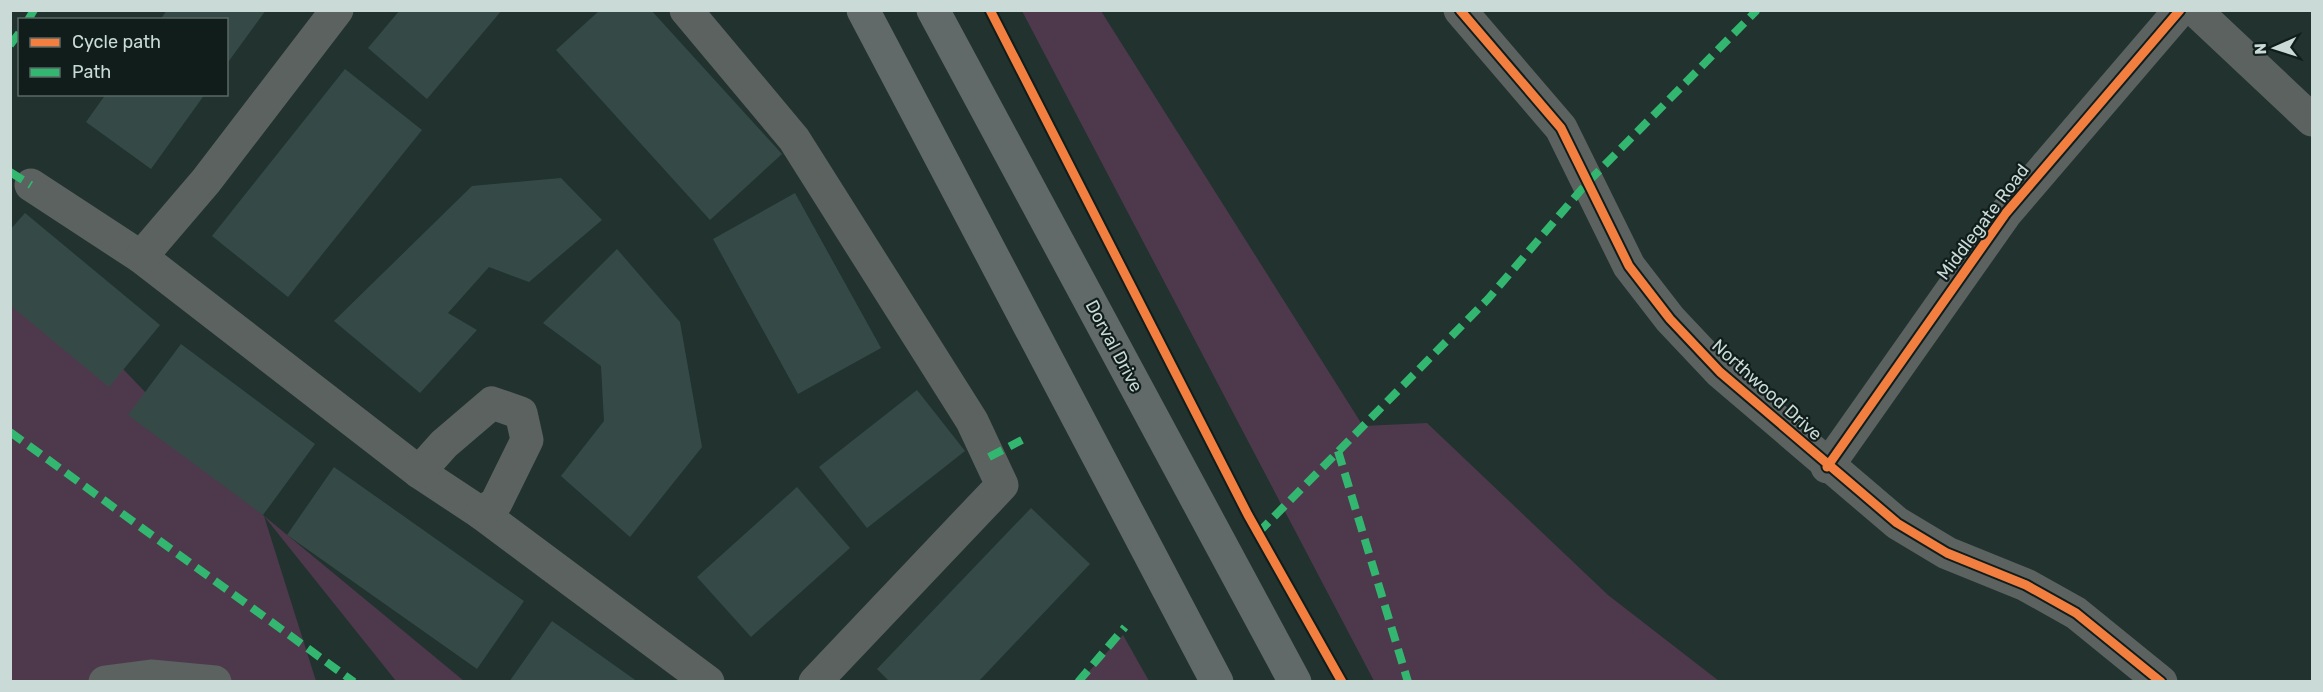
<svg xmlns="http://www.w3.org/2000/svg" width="2323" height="692" viewBox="0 0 2323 692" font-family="Rubik,sans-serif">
<rect width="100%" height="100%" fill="#21322f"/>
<g fill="#4e394c">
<polygon points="1022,11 1101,11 1363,426 1427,423 1608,595 1719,681 1374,681"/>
<polygon points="10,251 263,515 464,681 396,681 264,516 316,681 11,681"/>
<polygon points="1123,635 1149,681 1080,681"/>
</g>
<g fill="#354a47">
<polygon points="167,10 266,10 226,65 226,20 160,20"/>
<polygon points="400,10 502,10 427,99 368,48"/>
<polygon points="600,10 651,10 782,154 710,220 556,50"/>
<polygon points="345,69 422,130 288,297 212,236"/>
<polygon points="106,94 205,94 151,169 86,122"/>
<polygon points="561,178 602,220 529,282 489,267 448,313 477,330 420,393 334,321 472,186"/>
<polygon points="795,193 881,348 798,394 713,239"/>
<polygon points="25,213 160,325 109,387 10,305 10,230"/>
<polygon points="617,249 680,322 702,447 630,537 561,476 604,421 601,366 543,323"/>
<polygon points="181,344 315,444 263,515 128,415"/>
<polygon points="917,390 965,451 867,528 819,467"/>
<polygon points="334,467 524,601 477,669 287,535"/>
<polygon points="797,487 850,548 751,637 697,577"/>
<polygon points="1031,508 1090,564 978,682 890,682 877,669"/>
<polygon points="552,621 638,682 509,682"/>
</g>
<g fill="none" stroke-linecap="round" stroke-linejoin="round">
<g stroke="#5b6260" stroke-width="33">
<polyline points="686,10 794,139 972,421 1002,485 815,682"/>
<polyline points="1460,10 1561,128 1629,266 1670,319 1720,372 1897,523 1947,553 2026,585 2076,613 2161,682"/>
<polyline points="2195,10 2312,120"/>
<polyline points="31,185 141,257 419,472 481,513 708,682"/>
<polyline points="141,257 206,181 337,10"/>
<polyline points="1827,467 2006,213 2180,10"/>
<polyline points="419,472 444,444 492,403 521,413 527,440 496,503 481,513"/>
<polyline points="105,682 151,676 215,682"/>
</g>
<g stroke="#616a69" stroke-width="33">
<polyline points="863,10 1217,682"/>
<polyline points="933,10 1295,682"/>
</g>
<g stroke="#33b770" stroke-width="8" stroke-dasharray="15 8" stroke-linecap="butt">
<polyline points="28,20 34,10"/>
<polyline points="10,45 20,32"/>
<polyline points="10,172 31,185"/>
<polyline points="10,432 354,682"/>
<polyline points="1338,451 1408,682"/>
<polyline points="989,457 1022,440"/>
<polyline points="1258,533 1488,299 1587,183 1757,10"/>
<polyline points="1078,682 1125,627"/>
</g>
<g stroke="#101d1b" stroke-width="13">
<g id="cycleway">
<polyline points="990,10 1248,515 1342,682"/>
<polyline points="1460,10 1561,128 1629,266 1670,319 1720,372 1897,523 1947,553 2026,585 2076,613 2161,682"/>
<polyline points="1827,467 2006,213 2180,10"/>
</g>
</g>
<use href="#cycleway" stroke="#f27e40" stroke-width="9"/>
</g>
<g text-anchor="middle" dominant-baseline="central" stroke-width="4.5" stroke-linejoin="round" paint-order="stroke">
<g font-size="18" fill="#c9dad7" stroke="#101d1b">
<text transform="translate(1983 222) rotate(-53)">Middlegate Road</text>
<text transform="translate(1114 346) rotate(62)">Dorval Drive</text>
<text transform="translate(1767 390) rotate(42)">Northwood Drive</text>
</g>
</g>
<rect width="2323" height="692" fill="none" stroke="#c9dad7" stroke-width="24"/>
<rect x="18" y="18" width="210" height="78" fill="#101d1b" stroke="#5a6966" stroke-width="1.5"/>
<rect x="30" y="38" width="30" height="9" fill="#f27e40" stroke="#5a6966" stroke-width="1.5"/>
<text x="72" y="48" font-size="18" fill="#c9dad7">Cycle path</text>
<rect x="30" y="68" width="30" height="9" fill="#33b770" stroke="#5a6966" stroke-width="1.5"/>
<text x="72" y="78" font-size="18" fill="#c9dad7">Path</text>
<g transform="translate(2275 48) rotate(267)" stroke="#101d1b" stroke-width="4.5" paint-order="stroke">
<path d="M0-4.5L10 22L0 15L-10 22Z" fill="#c9dad7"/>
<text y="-9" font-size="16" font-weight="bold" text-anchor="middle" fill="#c9dad7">N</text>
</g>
</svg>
